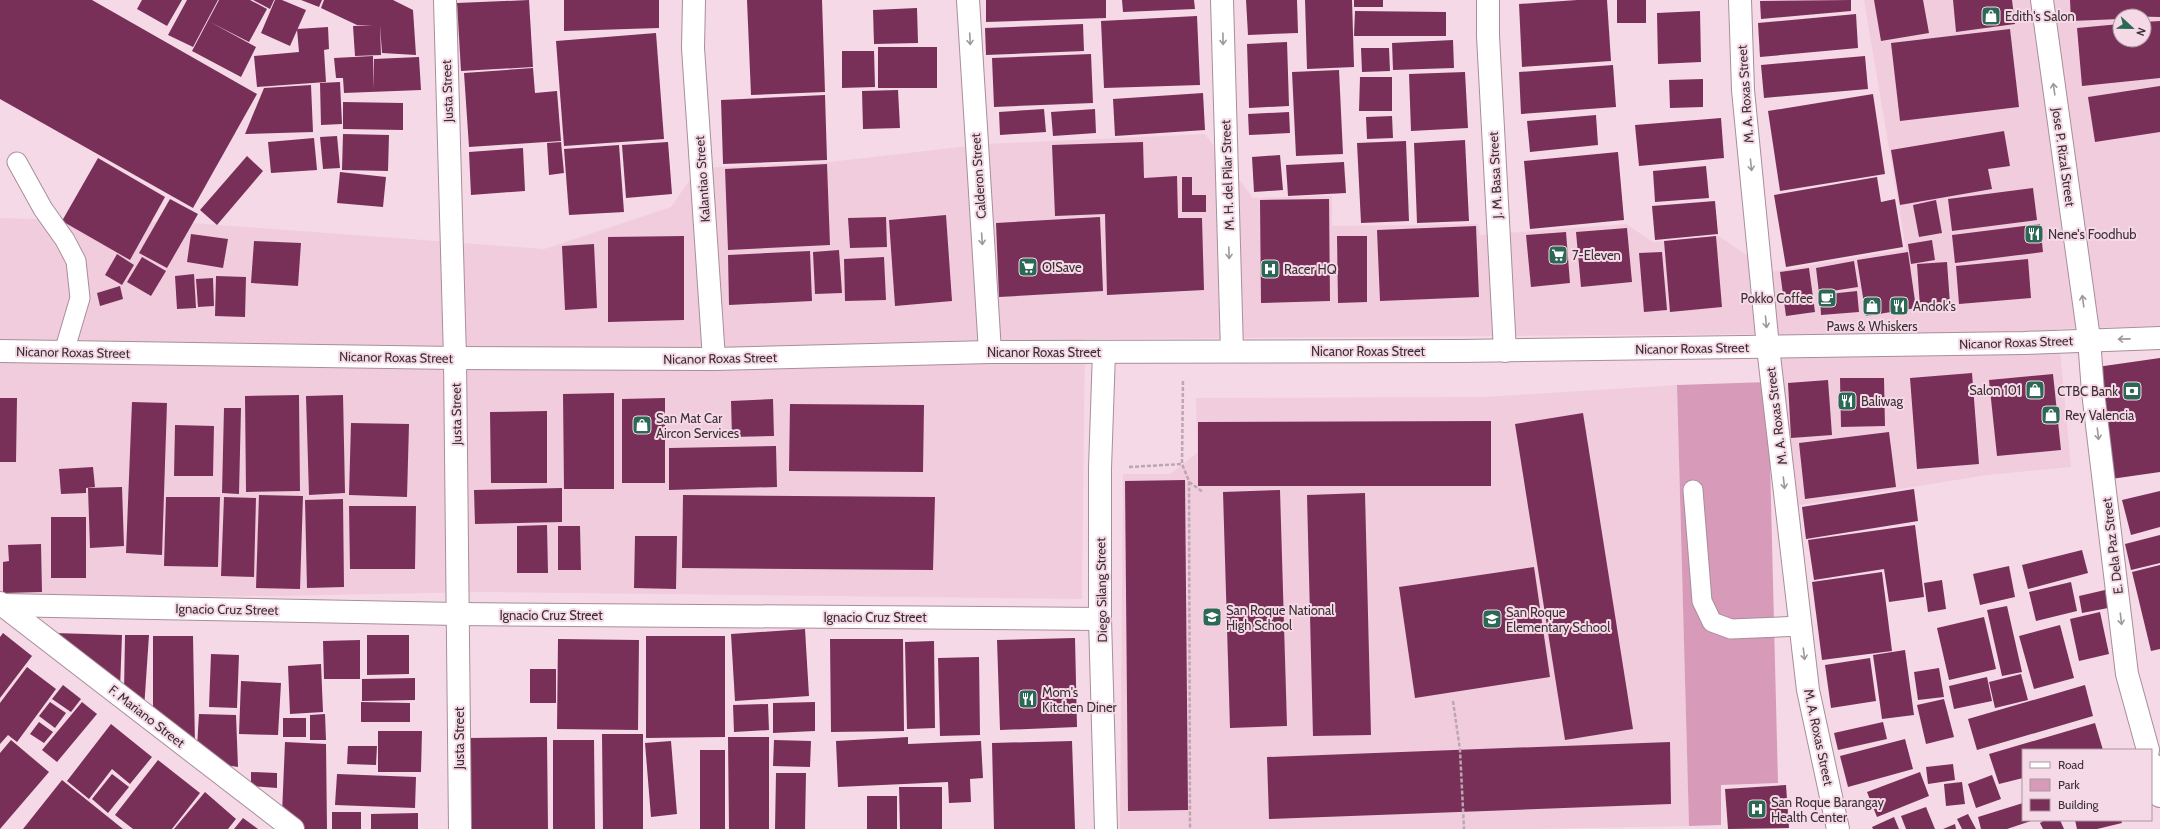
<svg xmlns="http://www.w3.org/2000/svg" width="2160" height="829" viewBox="0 0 2160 829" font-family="Cabin,sans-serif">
<rect width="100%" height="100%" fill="#f6d9e6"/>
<g fill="#f1ccdd" fill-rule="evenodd">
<path d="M1864,0H2160V326L2058,329L2071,467L1987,475L1794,506L1772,334L1085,339L1082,599L481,592L276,596L58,597L9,600L0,593V218L192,223L544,249L671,207L698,168L830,162L986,144L1205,134L1253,198L1332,196V226L1478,224L1480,235L1626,224L1653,242L1719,236L1771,272L1906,249ZM2120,16H2144V40H2120Z"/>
<polygon points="1677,385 1689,826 1530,829 1120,829 1123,474 1170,474 1197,453 1196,398 1483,397"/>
</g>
<polygon fill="#d79bb9" points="1768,382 1778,783 1721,785 1721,825 1689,826 1677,385"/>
<g fill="#783059">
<polygon points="0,0 92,0 257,94 193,208 0,99"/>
<polygon points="142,0 182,0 167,26 137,9"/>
<polygon points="187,0 218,0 193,47 168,35"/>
<polygon points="219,0 250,0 267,9 249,42 210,22 256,47 241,77 192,51"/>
<polygon points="253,0 274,0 270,9"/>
<polygon points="275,0 282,0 306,10 290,46 261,33"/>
<polygon points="301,0 322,0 319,7"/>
<polygon points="324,0 393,0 413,10 416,55 382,53 380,25 381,55 355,56 353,26 373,25 357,25 321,8"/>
<polygon points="529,0 533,67 461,71 457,3"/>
<polygon points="564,0 659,0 659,28 564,31"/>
<polygon points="747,0 822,0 825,92 751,95"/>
<polygon points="986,0 1106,0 1106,18 986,22"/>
<polygon points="1122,0 1194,0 1195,9 1123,12"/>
<polygon points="1246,0 1297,0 1298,33 1248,35"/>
<polygon points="1305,0 1352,0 1354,67 1307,69"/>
<rect x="1354" y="0" width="29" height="7"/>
<polygon points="1577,0 1607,0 1611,61 1522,67 1519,4"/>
<rect x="1617" y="0" width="29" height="23"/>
<polygon points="1851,0 1851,11 1761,19 1760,1"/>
<polygon points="1874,0 1923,0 1929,33 1881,41"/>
<polygon points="1953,0 2012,0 2015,24 1956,32"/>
<polygon points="2070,0 2160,0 2160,17 2120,16 2120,19 2071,21"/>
<polygon points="917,8 918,43 874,44 873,10"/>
<polygon points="1355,11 1446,12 1446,36 1354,36"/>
<polygon points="1700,11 1701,62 1658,64 1657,13"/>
<polygon points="1856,14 1858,48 1760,57 1758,23"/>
<polygon points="1197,16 1200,85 1104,88 1101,21"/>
<polygon points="2160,21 2160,78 2082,86 2077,28 2120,24 2120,40 2144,40 2144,22"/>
<polygon points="1083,24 1084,51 986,55 985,28"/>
<polygon points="328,27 329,49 324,50 326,82 257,87 254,56 299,52 297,29"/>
<polygon points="2010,29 2019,107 1900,121 1891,43"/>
<polygon points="656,33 664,139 564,146 556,41"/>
<polygon points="1453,40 1454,68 1393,70 1392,43"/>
<polygon points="1287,42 1289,106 1249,108 1247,44"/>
<rect x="878" y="47" width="59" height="41"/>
<polygon points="1361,48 1389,48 1390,71 1362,72"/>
<polygon points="842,51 874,51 875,87 842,88"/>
<polygon points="1091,54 1093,103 994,107 992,58"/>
<polygon points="373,56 374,89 374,59 419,57 421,90 344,93 343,78 336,78 334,58"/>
<polygon points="1865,56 1868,89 1764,98 1761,65"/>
<polygon points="1613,65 1616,107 1521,114 1519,72"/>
<polygon points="533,68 535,93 557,91 561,141 469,147 464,73"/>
<polygon points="1339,70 1343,154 1296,156 1292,72"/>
<polygon points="1465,72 1468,128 1411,131 1409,74"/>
<polygon points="1360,77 1392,77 1392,111 1359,111"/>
<polygon points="1703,79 1703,107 1670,108 1669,80"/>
<polygon points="340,82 342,124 321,125 320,83"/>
<polygon points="311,85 313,132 245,134 264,88"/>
<polygon points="2160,86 2160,132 2095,142 2088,97"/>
<polygon points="898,90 900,128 863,129 862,91"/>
<polygon points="1203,93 1205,130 1115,136 1113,99"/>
<polygon points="1873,94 1885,174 1780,191 1768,111"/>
<polygon points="825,95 827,160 723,164 721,100"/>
<polygon points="343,102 403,103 403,130 343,129"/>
<polygon points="1044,109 1046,132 1000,135 999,112"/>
<polygon points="1095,109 1096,133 1053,136 1051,112"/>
<polygon points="1289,112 1290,133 1249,135 1248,114"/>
<polygon points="1596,115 1598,145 1530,152 1527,121"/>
<polygon points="1392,116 1393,138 1367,139 1366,117"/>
<polygon points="1721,118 1724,158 1639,166 1635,125"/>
<polygon points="2004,131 2010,166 1988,169 1992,189 1900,205 1891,150"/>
<polygon points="343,134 389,135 388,171 342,170"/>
<polygon points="337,136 340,168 323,169 320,137"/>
<polygon points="314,138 317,170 271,173 268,142"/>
<polygon points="1465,140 1469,221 1417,223 1414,143"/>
<polygon points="1406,141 1409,221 1361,223 1357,143"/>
<polygon points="561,142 564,173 549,175 547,143"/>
<polygon points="668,142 672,194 626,198 622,145"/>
<polygon points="1143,142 1144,178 1177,176 1178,218 1202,218 1204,290 1107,295 1105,214 1055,216 1052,145"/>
<polygon points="619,145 624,212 569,215 564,149"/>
<polygon points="523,148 525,191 471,195 469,152"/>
<polygon points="1618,152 1624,220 1530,229 1524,161"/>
<polygon points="1280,155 1283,190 1254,192 1252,157"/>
<polygon points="247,156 263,171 217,225 200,210"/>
<polygon points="98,158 165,197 130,260 62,221"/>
<polygon points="1344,162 1346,193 1288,196 1286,165"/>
<polygon points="827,164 830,245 728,250 725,169"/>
<polygon points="1706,166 1709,198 1655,202 1653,171"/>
<polygon points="340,172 386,177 383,207 337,203"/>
<polygon points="1182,177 1192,177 1192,195 1206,195 1206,212 1182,212"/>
<polygon points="1877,177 1881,202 1895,199 1903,247 1786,267 1774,195"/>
<polygon points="2033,188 2037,220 1952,231 1948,199"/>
<polygon points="170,199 198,214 167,268 139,253"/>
<polygon points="1329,199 1330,301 1261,303 1260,200"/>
<polygon points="1936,200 1942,233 1919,237 1913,205"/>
<polygon points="1715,201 1718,234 1655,240 1652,206"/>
<polygon points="946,215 952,301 895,306 889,220"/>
<polygon points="886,217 887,247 850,248 848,218"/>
<polygon points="1100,217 1103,291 999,297 996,223"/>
<polygon points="2040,224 2043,252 1955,263 1952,235"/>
<polygon points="1476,226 1479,297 1380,301 1377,230"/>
<polygon points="1627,228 1632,282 1581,287 1576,232"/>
<polygon points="1566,232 1570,283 1531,287 1526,235"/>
<polygon points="191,234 228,239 223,268 187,262"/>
<polygon points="684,236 684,320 608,322 608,237"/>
<polygon points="1337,236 1367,236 1367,302 1338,303"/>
<polygon points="1716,236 1722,307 1670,312 1664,241"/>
<polygon points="1932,240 1935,260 1911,264 1908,244"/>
<polygon points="254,241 301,243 298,286 251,283"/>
<polygon points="594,244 597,308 565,310 562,246"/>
<polygon points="839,250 842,293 815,294 813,252"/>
<polygon points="810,251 812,301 729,305 728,255"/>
<polygon points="1662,252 1667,310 1644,312 1639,253"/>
<polygon points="1908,252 1916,308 1866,316 1857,260"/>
<polygon points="117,254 134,265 122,285 105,275"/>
<polygon points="142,257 166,271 151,296 127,282"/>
<polygon points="884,257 886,300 845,301 844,259"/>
<polygon points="2028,259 2031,298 1959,304 1956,266"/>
<polygon points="1854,261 1858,287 1819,293 1816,268"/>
<polygon points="1947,262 1950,304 1920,307 1917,264"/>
<polygon points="1809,268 1815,312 1786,316 1780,272"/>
<polygon points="194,274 196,308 177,309 175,276"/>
<polygon points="216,276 246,277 245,317 215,316"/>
<polygon points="213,278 214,306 198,307 196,279"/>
<polygon points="120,286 123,299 100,306 97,293"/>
<polygon points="1857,291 1859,312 1821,315 1820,295"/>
<polygon points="2160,358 2160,472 2111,479 2097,367"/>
<polygon points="1972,373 1979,464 1917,469 1910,378"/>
<polygon points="2053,374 2061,450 1997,456 1989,380"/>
<polygon points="1840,378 1884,378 1885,426 1841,427"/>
<polygon points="1828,380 1832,435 1791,438 1788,383"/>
<polygon points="614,393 614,489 564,489 563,394"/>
<polygon points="299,395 300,491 246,492 245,396"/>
<polygon points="343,395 345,493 309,495 306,396"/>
<polygon points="0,398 17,398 16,462 0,462"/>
<polygon points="665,398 665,483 622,483 622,399"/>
<polygon points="773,399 774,436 732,437 731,401"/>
<polygon points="132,402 167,403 162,555 126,553"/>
<polygon points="790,404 924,405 923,472 789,471"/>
<polygon points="224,408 241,408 239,494 222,493"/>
<polygon points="547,411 547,483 491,483 490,412"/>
<polygon points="1583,413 1633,729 1565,740 1515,424"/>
<polygon points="1491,421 1491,486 1198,486 1198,422"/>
<polygon points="351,423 409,424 407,497 349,495"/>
<polygon points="175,425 214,426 213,476 174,476"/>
<polygon points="1889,432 1896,487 1805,499 1799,443"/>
<polygon points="776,446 777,487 669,490 669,448"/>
<polygon points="93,467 95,487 86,488 86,493 61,494 59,469"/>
<polygon points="1185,480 1188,810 1128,811 1125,481"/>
<polygon points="122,487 124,546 90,548 88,488"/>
<polygon points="562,488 562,522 475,524 474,490"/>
<polygon points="1914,489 1918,521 1806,539 1802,507"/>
<polygon points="1280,490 1287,726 1230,728 1223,492"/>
<polygon points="2160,491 2160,527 2131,535 2122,500"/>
<polygon points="1365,493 1371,735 1313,736 1307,495"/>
<polygon points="259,495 303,496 300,589 256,588"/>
<polygon points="683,495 935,497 933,570 682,568"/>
<polygon points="166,497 220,497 218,567 164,566"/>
<polygon points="224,497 256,498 254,577 221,576"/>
<polygon points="343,499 344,587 307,588 305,500"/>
<polygon points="349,506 416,506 415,569 350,569"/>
<rect x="51" y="517" width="35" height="61"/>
<polygon points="547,525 548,573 517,573 517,526"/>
<polygon points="1915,525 1924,597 1889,602 1884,569 1814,580 1808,540"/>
<polygon points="558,526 580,526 581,570 558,570"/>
<polygon points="2160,535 2160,563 2131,570 2125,544"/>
<polygon points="635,536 677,536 676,589 634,588"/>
<polygon points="41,544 42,592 3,593 3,562 9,561 8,545"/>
<polygon points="2082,550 2088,573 2028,589 2022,565"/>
<polygon points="2160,565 2160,649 2151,651 2132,572"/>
<polygon points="2009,566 2015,597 1980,605 1973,574"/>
<polygon points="1534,567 1550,677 1415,698 1399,587"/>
<polygon points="1882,572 1892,651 1822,660 1812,582"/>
<polygon points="1942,580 1946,609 1928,612 1924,583"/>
<polygon points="2071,582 2077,611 2036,621 2029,592"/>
<polygon points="2105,590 2108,608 2082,613 2079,596"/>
<polygon points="2007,606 2022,672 2002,676 1987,610"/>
<polygon points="2100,612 2109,654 2079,661 2070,619"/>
<polygon points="1984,617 1996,669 1949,680 1937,628"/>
<polygon points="2060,625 2074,678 2034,689 2019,636"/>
<polygon points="805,629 809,696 735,701 731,634"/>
<polygon points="3,633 32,656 0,698 0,637"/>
<polygon points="54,633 122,635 120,689"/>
<polygon points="125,635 149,635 144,709 124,693"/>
<polygon points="367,635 409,635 409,674 367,675"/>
<polygon points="153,636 193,636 195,745 153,709"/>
<polygon points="646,636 725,636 725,737 646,738"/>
<polygon points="1075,638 1077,727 1000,730 997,640"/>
<polygon points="558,639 639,640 638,730 557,729"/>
<polygon points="830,639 903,639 904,731 831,732"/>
<polygon points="360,640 360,679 324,679 323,641"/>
<polygon points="934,641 935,728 907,729 905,642"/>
<polygon points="1905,650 1914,715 1882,719 1873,655"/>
<polygon points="211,654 239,655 237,708 209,707"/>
<polygon points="979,657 980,735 940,736 938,658"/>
<polygon points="1870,658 1876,701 1831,708 1825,665"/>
<polygon points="321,664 323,712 290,714 288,666"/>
<polygon points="27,667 56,689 17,742 8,735 0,744 0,703"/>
<polygon points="1939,668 1944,697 1918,700 1914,672"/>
<rect x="530" y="669" width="26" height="34"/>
<polygon points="2021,674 2028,700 1995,708 1989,682"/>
<polygon points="1987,677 1992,701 1954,709 1949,686"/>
<polygon points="415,678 415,700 362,701 362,679"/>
<polygon points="241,681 281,683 278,735 239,734"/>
<polygon points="63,685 81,699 71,712 52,699"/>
<polygon points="2085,685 2093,716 1977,750 1968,719"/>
<polygon points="1944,699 1954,737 1926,744 1917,705"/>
<polygon points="50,702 66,713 55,728 39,716"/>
<polygon points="82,702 97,714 57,762 42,750"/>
<polygon points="361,702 410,703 410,722 361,722"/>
<polygon points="815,702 815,731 773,733 773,703"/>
<polygon points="768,704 769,730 734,732 733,705"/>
<polygon points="199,714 236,715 238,767 219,764 197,747"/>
<polygon points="325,714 326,740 310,740 310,715"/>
<rect x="283" y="718" width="23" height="19"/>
<polygon points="39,722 53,732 44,743 30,734"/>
<polygon points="1883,722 1887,739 1838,750 1834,733"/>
<polygon points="2095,723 2103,750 2023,750 2023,778 1999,784 1989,754"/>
<polygon points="111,724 152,757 130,784 112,769 89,799 67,781"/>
<polygon points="378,731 422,731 421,772 378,772"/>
<polygon points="602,734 643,734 643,829 603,829"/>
<polygon points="547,737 548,829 469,829 468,738"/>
<polygon points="728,737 769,737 769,829 729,829"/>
<polygon points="908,737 908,744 981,741 983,778 970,779 971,802 949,803 948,782 838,787 836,741"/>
<polygon points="1905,739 1913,769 1848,787 1840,756"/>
<polygon points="11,740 49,772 0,829 0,753"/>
<polygon points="553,740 594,740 595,829 553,829"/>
<polygon points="774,740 811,741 810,767 773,766"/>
<polygon points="671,741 677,814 651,817 645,743"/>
<polygon points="1072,741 1075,829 994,829 992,743"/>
<polygon points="285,742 326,744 327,829 301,829 282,814"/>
<polygon points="1670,742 1671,804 1269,819 1267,757"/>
<polygon points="348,746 377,746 376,765 347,764"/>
<rect x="700" y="750" width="25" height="79"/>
<polygon points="158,760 200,793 172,829 133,829 115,815"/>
<polygon points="1953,764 1955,780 1928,784 1926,767"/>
<polygon points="251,772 277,773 277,788 251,786"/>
<polygon points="1920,772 1929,796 1877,817 1867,792"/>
<polygon points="776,773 806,773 805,829 775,829"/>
<polygon points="112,774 129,787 108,813 92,799"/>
<polygon points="337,774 416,777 415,808 335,805"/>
<polygon points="1992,775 2001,799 1976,808 1968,784"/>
<polygon points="62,780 123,829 23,829"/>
<polygon points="1962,782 1965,804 1946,806 1944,784"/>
<polygon points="1786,785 1789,828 1728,829 1725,789"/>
<polygon points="899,787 942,787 942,829 900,829"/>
<polygon points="205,792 236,819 228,829 174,829"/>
<rect x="867" y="796" width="30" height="33"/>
<polygon points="2023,803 2023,820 2034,820 2007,829 1981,829 1978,817"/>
<polygon points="1926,807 1935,829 1906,829 1901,816"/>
<rect x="332" y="812" width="29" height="17"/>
<polygon points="418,813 418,829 371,829 371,814"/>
<polygon points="1968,814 1976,829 1962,829 1957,819"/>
<polygon points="1894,817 1899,829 1873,829 1872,827"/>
<polygon points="243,818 258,829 234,829"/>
<polygon points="2045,820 2060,820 2064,829 2043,829 2040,823"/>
<polygon points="2075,820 2121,820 2122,823 2097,829 2077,829"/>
<polygon points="1955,824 1956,829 1943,829"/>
</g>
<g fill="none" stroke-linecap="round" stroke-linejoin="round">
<g stroke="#a88e9a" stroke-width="21">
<g id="service">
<polyline points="17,162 43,209 65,240 76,261 80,298 64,352"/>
<polyline points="1693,490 1702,601 1712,622 1731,629 1801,626"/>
</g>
</g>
<g stroke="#a88e9a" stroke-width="24">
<g id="minor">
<polyline points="445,0 455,358 460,829"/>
<polyline points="694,0 693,48 714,359"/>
<polyline points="1222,0 1232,351"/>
<polyline points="1488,0 1488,36 1505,351"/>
<polyline points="1768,347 1808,690 1838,829"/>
<polyline points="1104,352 1100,468 1100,619 1106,829"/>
<polyline points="0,603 293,829"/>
<polyline points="2,605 458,614 1100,619"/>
</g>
</g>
<g stroke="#a88e9a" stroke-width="24">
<g id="tertiary">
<polyline points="968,0 990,352"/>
<polyline points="1740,0 1743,90 1768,347"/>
<polyline points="2042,0 2089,339 2093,392 2127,674 2148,750"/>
<polyline points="0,351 455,358 714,359 990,352 1462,351 2024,343 2160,338"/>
<polyline points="2151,763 2160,796"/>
</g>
</g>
<g stroke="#bda6b0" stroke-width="2.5" stroke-dasharray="4 2" stroke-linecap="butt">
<polyline points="1183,381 1182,464 1189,481 1190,829"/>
<polyline points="1129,467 1182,464"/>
<polyline points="1189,482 1203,492"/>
<polyline points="1453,701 1460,750 1464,829"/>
</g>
<use href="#service" stroke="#fff" stroke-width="19"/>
<use href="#minor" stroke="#fff" stroke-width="22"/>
<use href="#tertiary" stroke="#fff" stroke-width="22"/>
</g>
<defs><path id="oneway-shaft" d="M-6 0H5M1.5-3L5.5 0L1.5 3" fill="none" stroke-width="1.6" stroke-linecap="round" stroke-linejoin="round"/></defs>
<g stroke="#9d989a">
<use href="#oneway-shaft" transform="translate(970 39) rotate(87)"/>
<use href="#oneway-shaft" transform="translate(1223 39) rotate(89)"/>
<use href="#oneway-shaft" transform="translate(2054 89) rotate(-98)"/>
<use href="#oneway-shaft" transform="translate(1751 165) rotate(84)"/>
<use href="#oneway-shaft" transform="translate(982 239) rotate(86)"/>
<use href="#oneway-shaft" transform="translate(1229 253) rotate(88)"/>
<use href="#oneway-shaft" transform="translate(2083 301) rotate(-98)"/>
<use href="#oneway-shaft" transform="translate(1766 322) rotate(85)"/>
<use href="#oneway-shaft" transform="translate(2124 339) rotate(179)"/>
<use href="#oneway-shaft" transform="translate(2098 434) rotate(83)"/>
<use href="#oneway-shaft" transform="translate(1784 483) rotate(83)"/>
<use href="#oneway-shaft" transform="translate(2121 619) rotate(83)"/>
<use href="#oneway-shaft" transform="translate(1804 654) rotate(83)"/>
</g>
<defs>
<g id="shop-square" transform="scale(1)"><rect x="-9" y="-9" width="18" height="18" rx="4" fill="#2c6954" stroke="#f6d9e6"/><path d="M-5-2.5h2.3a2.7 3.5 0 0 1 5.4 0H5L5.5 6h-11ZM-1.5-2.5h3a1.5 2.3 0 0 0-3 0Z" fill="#fff"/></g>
<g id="restaurant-square" transform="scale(1)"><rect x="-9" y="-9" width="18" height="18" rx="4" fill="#2c6954" stroke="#f6d9e6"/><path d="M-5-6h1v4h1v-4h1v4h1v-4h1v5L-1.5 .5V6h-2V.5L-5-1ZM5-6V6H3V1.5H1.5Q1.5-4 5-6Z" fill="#fff"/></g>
<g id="supermarket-square" transform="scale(1)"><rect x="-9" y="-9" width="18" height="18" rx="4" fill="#2c6954" stroke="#f6d9e6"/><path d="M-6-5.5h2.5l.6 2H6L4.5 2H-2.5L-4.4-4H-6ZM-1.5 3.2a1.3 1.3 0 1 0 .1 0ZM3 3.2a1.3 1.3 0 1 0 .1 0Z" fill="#fff"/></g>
<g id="hospital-square" transform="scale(1)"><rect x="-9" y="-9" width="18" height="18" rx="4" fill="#2c6954" stroke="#f6d9e6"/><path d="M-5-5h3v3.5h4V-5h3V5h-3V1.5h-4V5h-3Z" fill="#fff"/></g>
<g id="cafe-square" transform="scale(1)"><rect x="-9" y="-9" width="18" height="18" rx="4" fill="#2c6954" stroke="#f6d9e6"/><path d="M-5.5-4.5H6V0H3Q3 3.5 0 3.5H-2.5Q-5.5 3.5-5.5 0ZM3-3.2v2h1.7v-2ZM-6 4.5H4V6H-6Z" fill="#fff"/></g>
<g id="bank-square" transform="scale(1)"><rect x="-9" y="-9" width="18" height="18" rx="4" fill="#2c6954" stroke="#f6d9e6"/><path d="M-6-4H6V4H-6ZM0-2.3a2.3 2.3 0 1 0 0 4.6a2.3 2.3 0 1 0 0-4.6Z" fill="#fff"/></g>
<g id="school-square" transform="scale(1)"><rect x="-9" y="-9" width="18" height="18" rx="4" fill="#2c6954" stroke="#f6d9e6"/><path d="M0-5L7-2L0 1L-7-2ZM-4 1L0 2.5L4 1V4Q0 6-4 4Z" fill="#fff"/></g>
</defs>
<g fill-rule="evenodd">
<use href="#shop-square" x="1991" y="16"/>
<use href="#restaurant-square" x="2034" y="234"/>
<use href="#supermarket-square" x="1558" y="255"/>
<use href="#supermarket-square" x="1028" y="267"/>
<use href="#hospital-square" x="1270" y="269"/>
<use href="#cafe-square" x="1827" y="298"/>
<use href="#shop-square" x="1872" y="306"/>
<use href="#restaurant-square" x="1899" y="306"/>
<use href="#shop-square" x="2035" y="390"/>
<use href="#bank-square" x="2132" y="391"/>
<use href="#restaurant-square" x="1847" y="401"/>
<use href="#shop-square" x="2051" y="415"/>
<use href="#shop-square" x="642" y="425"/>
<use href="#school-square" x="1212" y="617"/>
<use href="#school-square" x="1492" y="619"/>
<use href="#restaurant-square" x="1028" y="699"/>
<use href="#hospital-square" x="1757" y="809"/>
</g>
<g text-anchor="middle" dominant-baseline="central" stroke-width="4" stroke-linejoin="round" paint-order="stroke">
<g font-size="13" fill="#3b3035" stroke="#f6d9e6" text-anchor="start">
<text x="2005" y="16">Edith's Salon</text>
<text x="2048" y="234">Nene's Foodhub</text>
<text x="1572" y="255">7-Eleven</text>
<text x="1042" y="267">O!Save</text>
<text x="1284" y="269">Racer HQ</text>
<text x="1813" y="298" text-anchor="end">Pokko Coffee</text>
<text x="1913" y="306">Andok's</text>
<text x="1872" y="326" text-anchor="middle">Paws &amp; Whiskers</text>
<text x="2021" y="390" text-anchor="end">Salon 101</text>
<text x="2118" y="391" text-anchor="end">CTBC Bank</text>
<text x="1861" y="401">Baliwag</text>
<text x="2065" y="415">Rey Valencia</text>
<text x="656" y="418">San Mat Car<tspan x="656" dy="15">Aircon Services</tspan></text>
<text x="1226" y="610">San Roque National<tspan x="1226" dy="15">High School</tspan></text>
<text x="1506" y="612">San Roque<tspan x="1506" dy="15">Elementary School</tspan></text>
<text x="1042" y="692">Mom's<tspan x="1042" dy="15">Kitchen Diner</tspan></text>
<text x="1771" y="802">San Roque Barangay<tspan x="1771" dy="15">Health Center</tspan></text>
</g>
<g font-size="13" fill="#3b3035" stroke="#f6d9e6">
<text transform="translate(447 91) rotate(-92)">Justa Street</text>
<text transform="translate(1745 94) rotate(-94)">M. A. Roxas Street</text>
<text transform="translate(2064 157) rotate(82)">Jose P. Rizal Street</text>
<text transform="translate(1227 175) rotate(-92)">M. H. del Pilar Street</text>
<text transform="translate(1495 175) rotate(-93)">J. M. Basa Street</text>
<text transform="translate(978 176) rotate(-94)">Calderon Street</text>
<text transform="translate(702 179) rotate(-94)">Kalantiao Street</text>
<text transform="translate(2016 342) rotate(-2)">Nicanor Roxas Street</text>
<text transform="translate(1692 348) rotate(-1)">Nicanor Roxas Street</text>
<text x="1368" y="351">Nicanor Roxas Street</text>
<text transform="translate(73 352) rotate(1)">Nicanor Roxas Street</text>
<text x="1044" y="352">Nicanor Roxas Street</text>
<text transform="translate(396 357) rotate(1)">Nicanor Roxas Street</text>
<text transform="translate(720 358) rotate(-1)">Nicanor Roxas Street</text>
<text transform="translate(456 414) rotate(-91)">Justa Street</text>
<text transform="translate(1776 416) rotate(-97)">M. A. Roxas Street</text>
<text transform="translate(2112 546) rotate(-97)">E. Dela Paz Street</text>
<text transform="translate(1101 590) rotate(-91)">Diego Silang Street</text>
<text transform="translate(227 609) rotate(1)">Ignacio Cruz Street</text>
<text x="551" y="615">Ignacio Cruz Street</text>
<text x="875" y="617">Ignacio Cruz Street</text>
<text transform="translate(147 716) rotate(38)">F. Mariano Street</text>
<text transform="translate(1819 737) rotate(78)">M. A. Roxas Street</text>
<text transform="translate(459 738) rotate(-90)">Justa Street</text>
</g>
</g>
<rect x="2022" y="749" width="130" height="72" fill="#f6d9e6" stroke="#ab959f"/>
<rect x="2030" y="762" width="20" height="6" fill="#ffffff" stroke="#ab959f"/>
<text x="2058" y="769" font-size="12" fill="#3b3035">Road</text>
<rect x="2030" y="779" width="20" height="12" fill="#d79bb9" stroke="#ab959f"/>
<text x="2058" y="789" font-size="12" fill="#3b3035">Park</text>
<rect x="2030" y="799" width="20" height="12" fill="#783059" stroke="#ab959f"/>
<text x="2058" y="809" font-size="12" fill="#3b3035">Building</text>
<g transform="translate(2132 28) rotate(112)"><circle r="19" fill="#f6d9e6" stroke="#ab959f"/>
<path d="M0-3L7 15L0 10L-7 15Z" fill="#2c6954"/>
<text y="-6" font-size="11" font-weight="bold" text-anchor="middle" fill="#3b3035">N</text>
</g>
</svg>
